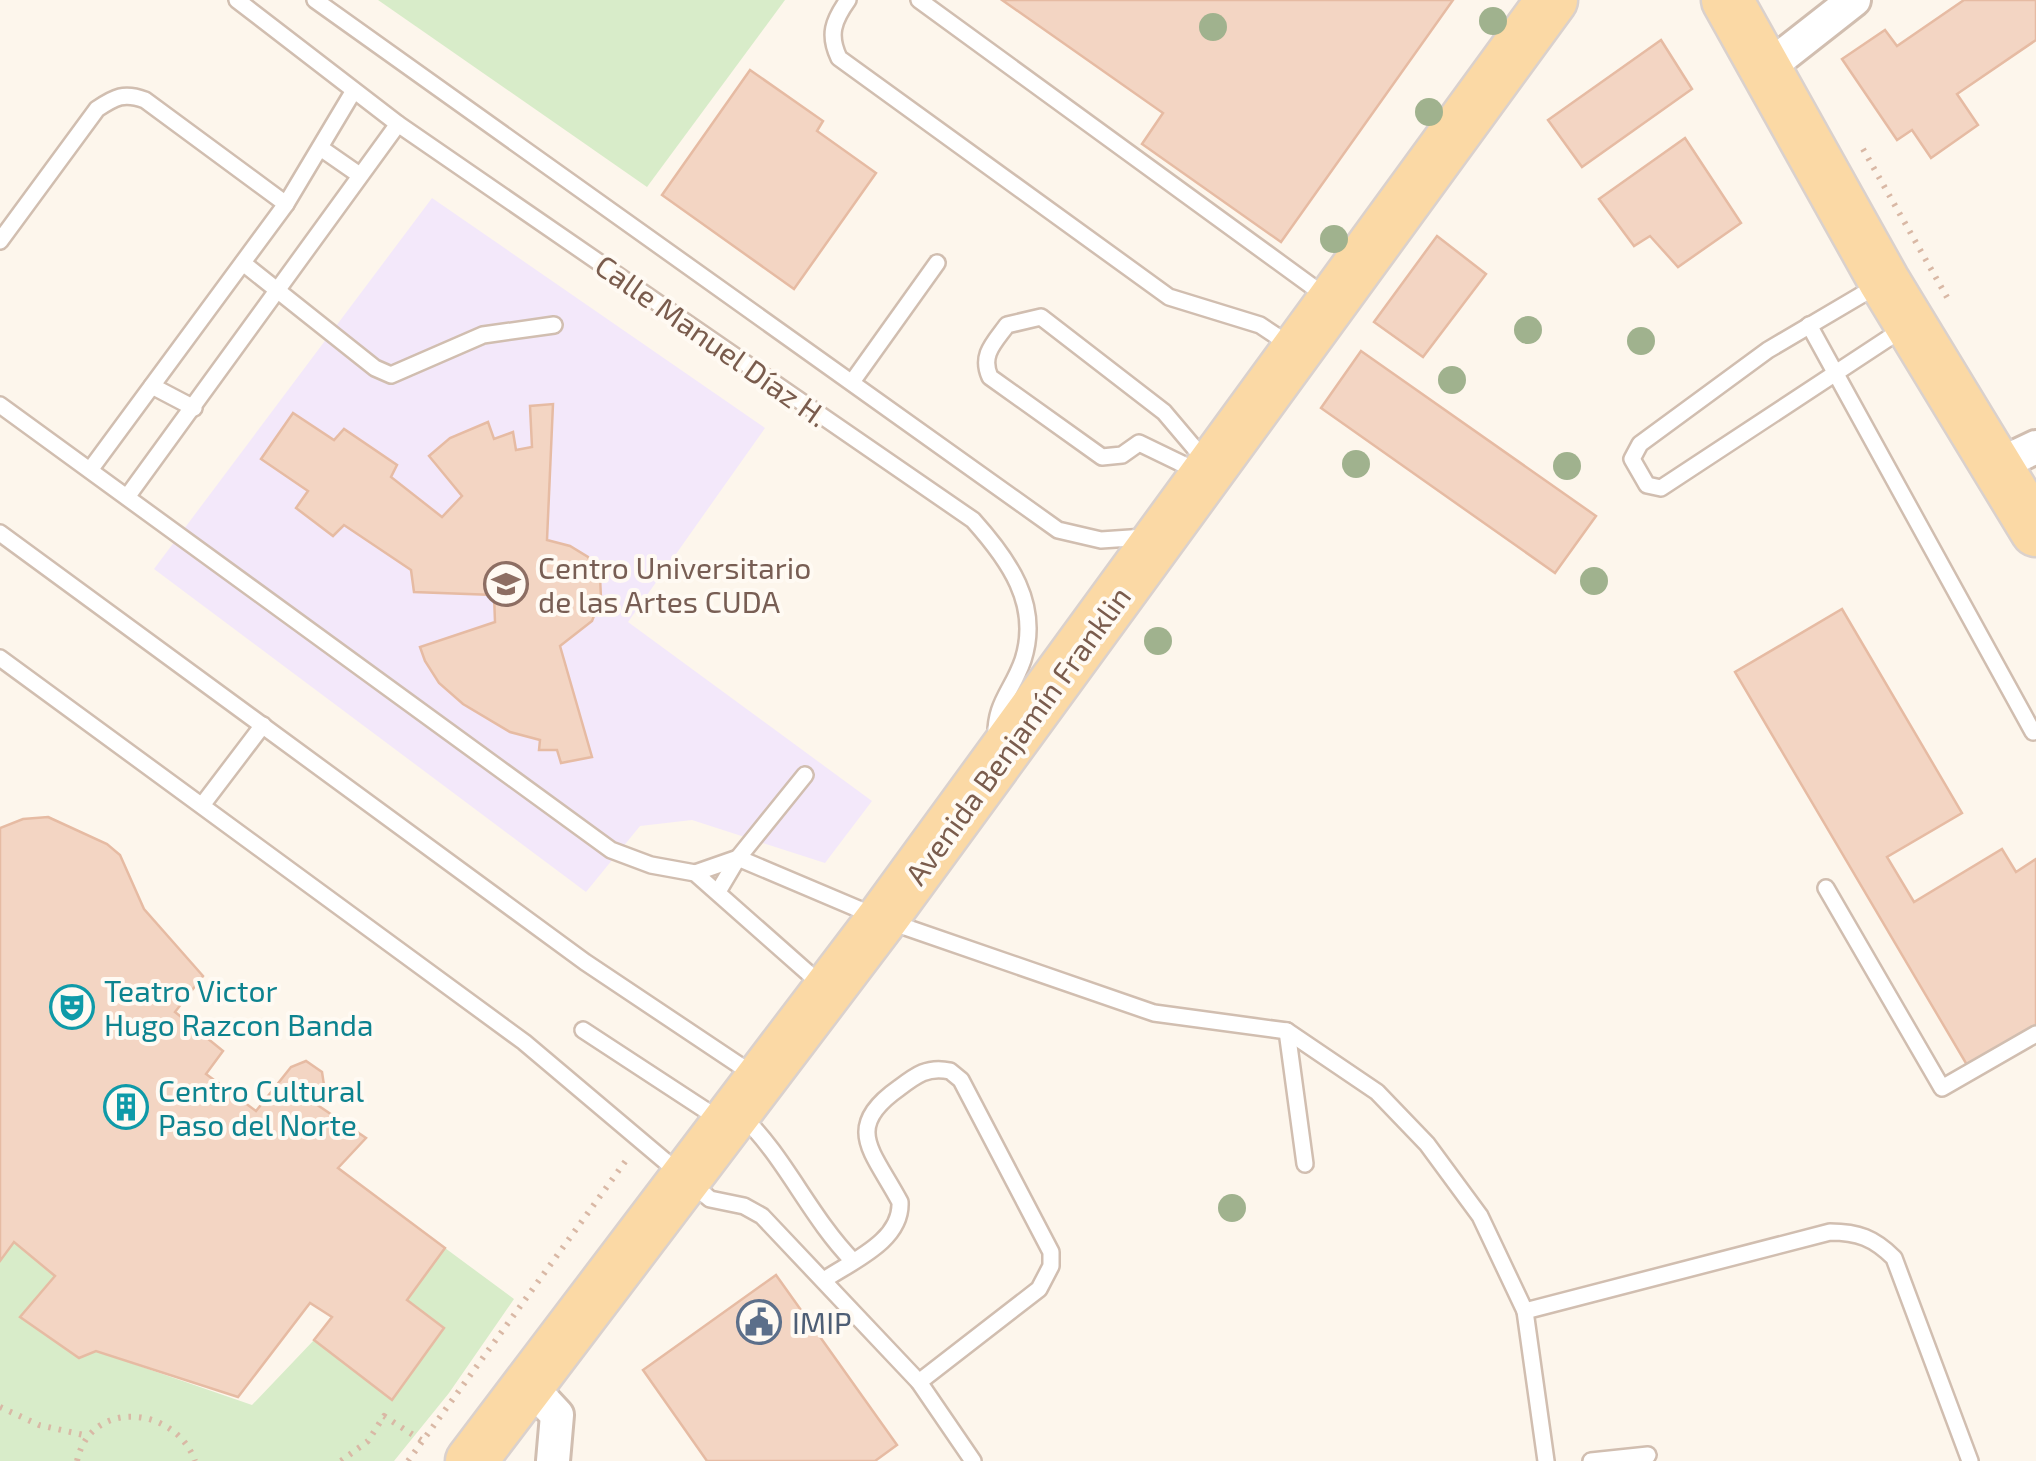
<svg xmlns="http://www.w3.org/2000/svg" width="2036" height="1461" viewBox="0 0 2036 1461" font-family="'Exo 2',sans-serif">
<rect width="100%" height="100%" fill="#fdf6ec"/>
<polygon fill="#f3e8fa" points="432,198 765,428 628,622 872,801 825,863 692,820 640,826 586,892 154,569"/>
<g fill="#d8ecc9">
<polygon points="378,0 785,0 647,187"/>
<polygon points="14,1242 55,1276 20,1317 78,1358 96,1351 252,1405 314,1340 407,1300 445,1248 514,1299 449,1393 394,1461 0,1461 0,1261"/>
</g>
<g fill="#f3d5c3" stroke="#e6bba3" stroke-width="2.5">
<polygon points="1002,0 1453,0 1281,242 1142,144 1163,113"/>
<polygon points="1964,0 2036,0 2036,40 1957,94 1978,125 1931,158 1912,130 1897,140 1842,59 1885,30 1897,46"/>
<polygon points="1661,40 1692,89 1582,167 1548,120"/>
<polygon points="750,70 823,121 817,131 876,173 794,289 662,195"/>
<polygon points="1685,138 1741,223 1678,267 1650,236 1634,246 1599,199"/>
<polygon points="1437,236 1486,274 1423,357 1374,322"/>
<polygon points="1361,351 1596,516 1555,573 1321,408"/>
<polygon points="553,404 547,540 570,546 588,557 600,577 601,598 592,621 560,646 592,757 561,763 557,750 539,750 540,740 510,732 463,704 439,683 425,661 420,647 495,622 494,595 414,592 411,570 344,525 333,536 296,508 308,491 261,459 293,413 334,440 344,429 397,465 391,477 442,517 462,496 429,456 450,438 488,422 494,439 513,432 516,450 532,447 530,406"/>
<polygon points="1842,609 1962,813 1887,857 1914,902 2002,849 2016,872 2036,859 2036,1031 1970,1070 1735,672"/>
<polygon points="48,817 107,844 120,855 144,909 203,976 175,1012 223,1051 206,1074 256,1111 291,1067 306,1061 322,1072 324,1085 316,1104 366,1138 338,1168 445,1248 407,1300 444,1328 392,1400 314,1340 332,1317 310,1303 238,1397 96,1351 79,1358 20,1317 55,1276 14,1242 0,1261 0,828 23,819"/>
<polygon points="776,1275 897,1445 875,1461 707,1461 643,1370"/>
</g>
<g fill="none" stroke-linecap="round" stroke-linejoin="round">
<g stroke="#d1beb0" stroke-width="20">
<g id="lane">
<path d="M237,0L398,124L973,520C1008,559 1041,604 1023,660C1012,692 994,703 996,740"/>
<polyline points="315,0 1058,530 1101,540 1145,537"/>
<path d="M848,0C833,21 828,35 839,58L1169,297L1260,325L1293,347"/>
<polyline points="919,0 1328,298"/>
<polyline points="322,149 358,174"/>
<path d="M0,241L97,109C115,97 124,92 145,100L286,204"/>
<polyline points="243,263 375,368 391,375 483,335 554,325"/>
<polyline points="1880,284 1768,350 1640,444 1632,459 1647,485 1661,488 1904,328"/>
<polyline points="1809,325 2033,732"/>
<polyline points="852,382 937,263"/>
<polyline points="152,386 194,408"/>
<polyline points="0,405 611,850 651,865 695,873 824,987"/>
<polyline points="90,470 286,204 353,92"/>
<path d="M1201,473L1139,443L1122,455L1102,457L990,377C980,355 994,343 1007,325L1041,317L1164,412L1208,464"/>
<polyline points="127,497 398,124"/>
<polyline points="0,533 585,962 757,1077"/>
<polyline points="0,658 524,1042 710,1199 744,1206 762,1216 919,1382 973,1461"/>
<polyline points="203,804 263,725"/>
<path d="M695,873L738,858L882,919L1154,1013L1287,1031L1377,1092L1427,1144L1480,1216L1525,1311L1830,1232C1858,1232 1874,1238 1894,1258L1970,1461"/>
<polyline points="1826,888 1942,1088 2036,1034"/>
<polyline points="719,890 738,858 805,775"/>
<polyline points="583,1030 722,1121"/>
<polyline points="1287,1031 1305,1164"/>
<path d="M740,1114C785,1156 809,1216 853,1261"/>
<path d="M824,1280C852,1261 902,1241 900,1202C873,1151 842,1128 899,1088C916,1075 928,1066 950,1071L961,1080L1051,1252V1266L1039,1289L919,1382"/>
<polyline points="1525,1311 1546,1461"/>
<polyline points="1591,1461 1648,1455"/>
</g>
</g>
<g stroke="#d1beb0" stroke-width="38">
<g id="street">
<polyline points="1766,69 1854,0"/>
<polyline points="1996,466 2036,447"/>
<polyline points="530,1386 557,1415 553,1461"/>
</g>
</g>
<g stroke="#dad1cd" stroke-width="55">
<g id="primary">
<polyline points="1727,0 1884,281 2036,531"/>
<polyline points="471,1461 882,919 1552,0"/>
</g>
</g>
<g stroke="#d9b8a5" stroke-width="6" stroke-dasharray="2.5 8" stroke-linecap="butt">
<polyline points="1863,149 1948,299"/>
<polyline points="0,1407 39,1425 88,1436"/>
<path d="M77,1461C91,1397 176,1407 195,1461"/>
<polyline points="341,1461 368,1441 384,1416 424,1442"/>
<polyline points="408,1461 627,1159"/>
</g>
<use href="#lane" stroke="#fff" stroke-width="15"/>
<use href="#street" stroke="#fff" stroke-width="32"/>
<use href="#primary" stroke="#fbd9a5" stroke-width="50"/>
</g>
<g fill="#a0b28e">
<circle cx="1493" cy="21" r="14"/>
<circle cx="1213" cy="27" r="14"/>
<circle cx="1429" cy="112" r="14"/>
<circle cx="1334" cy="239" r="14"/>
<circle cx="1528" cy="330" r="14"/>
<circle cx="1641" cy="341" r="14"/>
<circle cx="1452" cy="380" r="14"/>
<circle cx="1356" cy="464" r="14"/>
<circle cx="1567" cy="466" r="14"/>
<circle cx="1594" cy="581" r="14"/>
<circle cx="1158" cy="641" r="14"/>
<circle cx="1232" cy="1208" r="14"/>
</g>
<defs>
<g id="university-ring" transform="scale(2.25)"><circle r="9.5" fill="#fffaf3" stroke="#8d6e63" stroke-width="1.5"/><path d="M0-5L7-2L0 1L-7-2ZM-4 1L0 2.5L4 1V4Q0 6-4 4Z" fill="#8d6e63"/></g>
<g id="theatre-ring" transform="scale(2.25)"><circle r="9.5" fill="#fffaf3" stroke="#0f9aa8" stroke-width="1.5"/><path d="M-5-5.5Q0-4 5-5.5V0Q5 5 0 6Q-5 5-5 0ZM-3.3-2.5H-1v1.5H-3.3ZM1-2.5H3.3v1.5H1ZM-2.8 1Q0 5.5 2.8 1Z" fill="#0f9aa8"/></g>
<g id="building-ring" transform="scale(2.25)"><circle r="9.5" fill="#fffaf3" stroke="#0f9aa8" stroke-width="1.5"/><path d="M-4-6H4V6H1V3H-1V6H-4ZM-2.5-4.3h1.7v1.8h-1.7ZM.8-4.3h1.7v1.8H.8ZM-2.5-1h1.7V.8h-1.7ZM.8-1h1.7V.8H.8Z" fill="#0f9aa8"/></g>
<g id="civic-ring" transform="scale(2.25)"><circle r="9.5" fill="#fffaf3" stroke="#5c6f8a" stroke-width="1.5"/><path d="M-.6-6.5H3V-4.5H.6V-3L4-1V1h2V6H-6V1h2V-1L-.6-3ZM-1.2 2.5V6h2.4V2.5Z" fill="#5c6f8a"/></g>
</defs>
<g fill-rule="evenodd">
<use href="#university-ring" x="506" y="584"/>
<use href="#theatre-ring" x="72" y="1007"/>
<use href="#building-ring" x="126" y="1107"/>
<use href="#civic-ring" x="759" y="1322"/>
</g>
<g text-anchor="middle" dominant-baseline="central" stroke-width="8" stroke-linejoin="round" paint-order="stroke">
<g font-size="30" fill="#7a5c4d" stroke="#fffaf3">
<text transform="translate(712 340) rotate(35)">Calle Manuel Díaz H.</text>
<text transform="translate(1017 735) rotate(-54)">Avenida Benjamín Franklin</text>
</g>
<g font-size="30" fill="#785e54" stroke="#fffaf3" text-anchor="start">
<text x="538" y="567">Centro Universitario<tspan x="538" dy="34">de las Artes CUDA</tspan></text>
</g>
<g font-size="30" fill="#0d838f" stroke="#fffaf3" text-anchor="start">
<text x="104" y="990">Teatro Victor<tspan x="104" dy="34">Hugo Razcon Banda</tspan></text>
<text x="158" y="1090">Centro Cultural<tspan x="158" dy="34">Paso del Norte</tspan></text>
</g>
<g font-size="30" fill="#4e5e75" stroke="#fffaf3" text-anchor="start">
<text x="792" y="1322">IMIP</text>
</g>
</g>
</svg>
